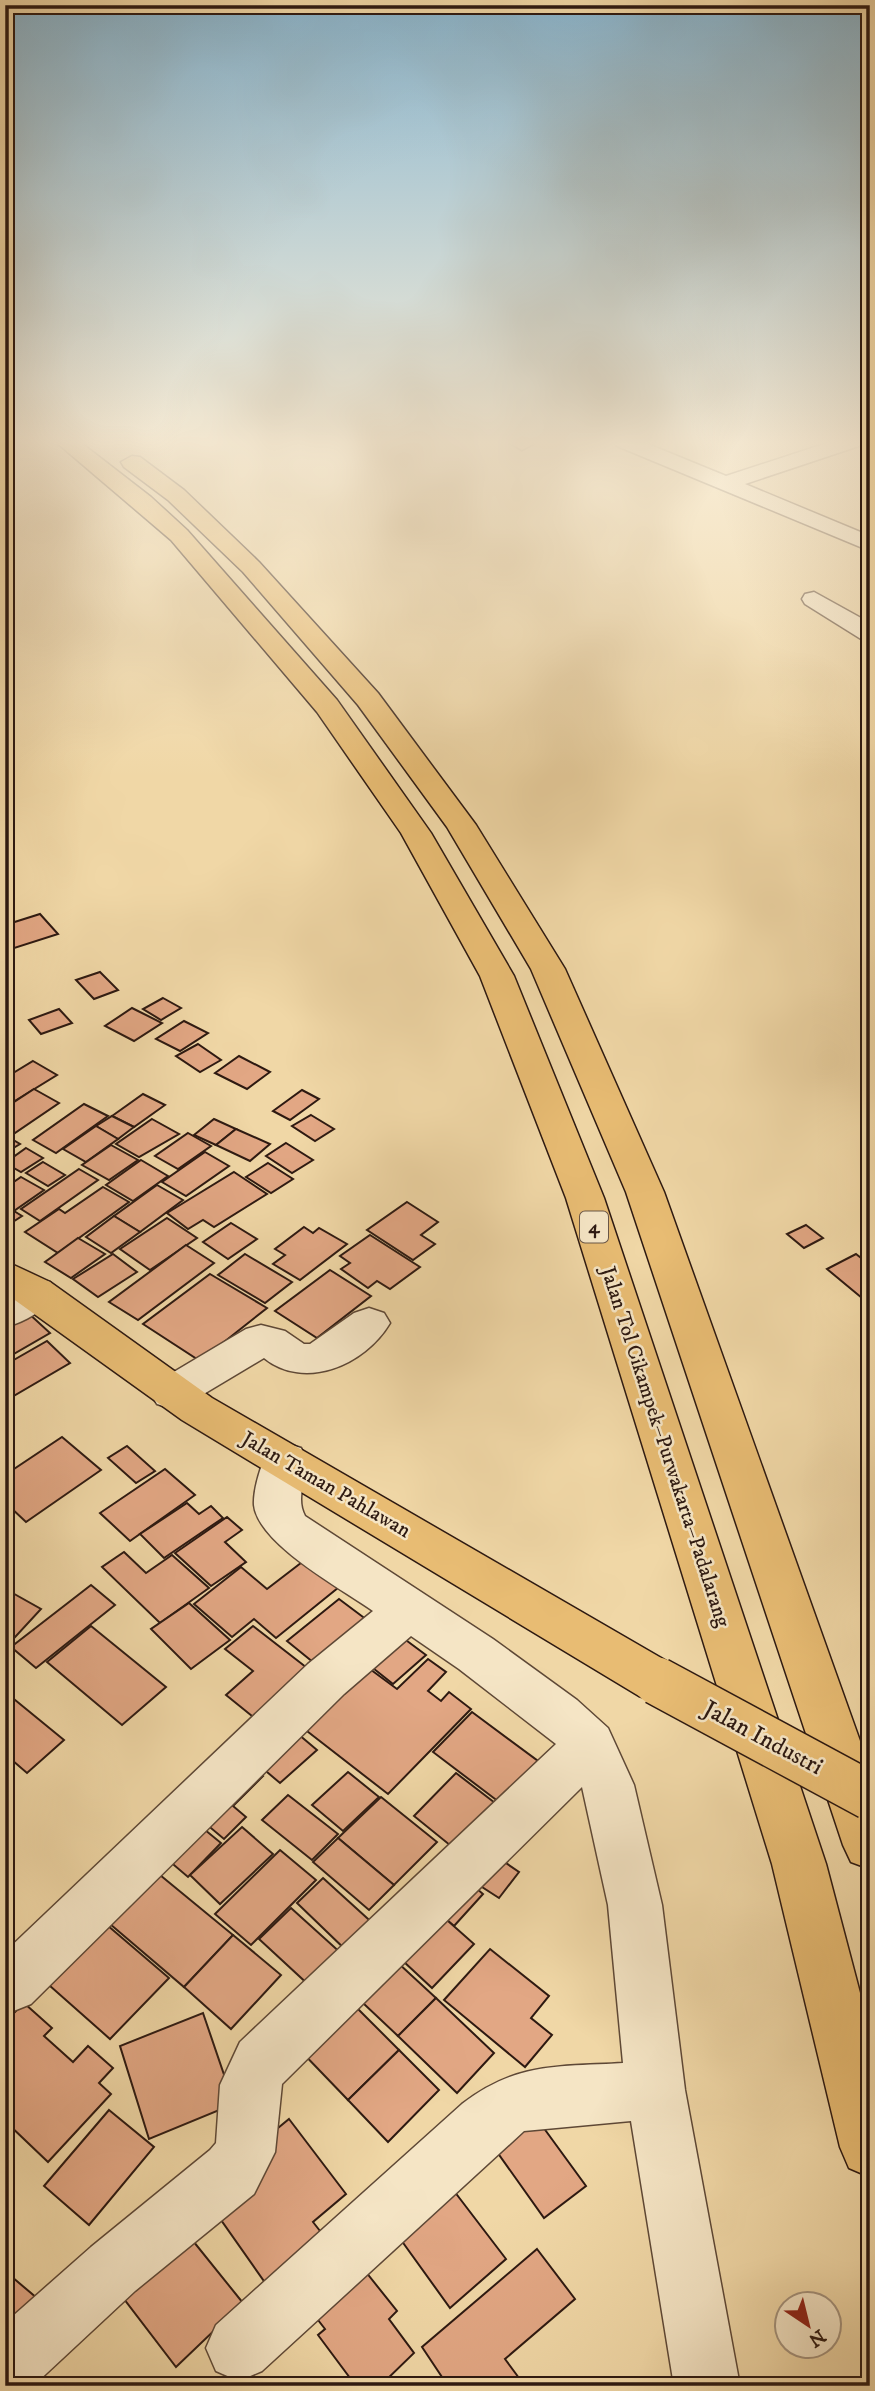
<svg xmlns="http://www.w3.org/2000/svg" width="875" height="2391" viewBox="0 0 875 2391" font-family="'IM FELL DW Pica',serif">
<rect width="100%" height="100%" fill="#f0d7a6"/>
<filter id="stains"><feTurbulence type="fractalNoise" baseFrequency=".00286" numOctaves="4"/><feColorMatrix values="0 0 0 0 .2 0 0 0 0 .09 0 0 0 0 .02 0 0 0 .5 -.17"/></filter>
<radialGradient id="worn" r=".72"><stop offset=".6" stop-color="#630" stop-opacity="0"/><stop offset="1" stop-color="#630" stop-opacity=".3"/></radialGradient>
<g fill="#e2a784" stroke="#2d1911" stroke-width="2">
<polygon points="5,673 9,673 13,693 5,694"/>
<polygon points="40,914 58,934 5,951 5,925"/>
<polygon points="100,972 118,990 94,999 76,980"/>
<polygon points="163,998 181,1008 161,1020 143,1009"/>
<polygon points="132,1008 162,1023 134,1041 105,1026"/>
<polygon points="59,1009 72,1023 41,1034 29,1020"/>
<polygon points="184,1021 208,1033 180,1051 156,1039"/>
<polygon points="198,1044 221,1060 200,1072 176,1056"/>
<polygon points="239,1056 270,1072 247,1089 215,1073"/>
<polygon points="33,1061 57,1075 5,1107 5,1078"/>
<polygon points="34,1089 59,1103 9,1137 5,1135 5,1108"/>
<polygon points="302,1090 319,1099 290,1120 273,1111"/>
<polygon points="143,1094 165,1105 134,1127 112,1116"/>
<polygon points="84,1104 108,1116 56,1153 33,1140"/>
<polygon points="311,1115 334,1129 315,1141 292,1126"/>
<polygon points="112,1116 134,1127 118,1139 96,1126"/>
<polygon points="152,1119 179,1134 139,1157 116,1144"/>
<polygon points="214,1119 236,1129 216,1145 194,1135"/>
<polygon points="96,1126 118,1139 86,1162 63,1149"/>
<polygon points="236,1129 270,1144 250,1161 216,1145"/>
<polygon points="188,1133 211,1146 178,1169 155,1156"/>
<polygon points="5,1135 20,1144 5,1153"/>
<polygon points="286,1143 313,1160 292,1173 266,1156"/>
<polygon points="111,1145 138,1160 109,1180 82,1165"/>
<polygon points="26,1148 43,1158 21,1172 5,1163"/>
<polygon points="205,1152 229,1166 186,1196 162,1182"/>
<polygon points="141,1160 168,1176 133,1201 106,1185"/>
<polygon points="43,1162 65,1175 48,1186 26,1173"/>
<polygon points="268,1163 293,1179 271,1193 246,1177"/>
<polygon points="79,1169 98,1180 40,1221 21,1209"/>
<polygon points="234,1172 267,1194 214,1227 203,1220 188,1229 167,1213"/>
<polygon points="21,1177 44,1190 14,1211 22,1216 5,1227 5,1188"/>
<polygon points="157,1185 183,1200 140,1232 114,1216"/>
<polygon points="103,1187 129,1202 58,1253 25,1232 59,1209 65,1213"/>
<polygon points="407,1202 438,1222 421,1235 435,1244 413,1260 367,1230"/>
<polygon points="114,1216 140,1232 111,1253 86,1237"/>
<polygon points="167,1218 197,1238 150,1270 120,1249"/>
<polygon points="231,1223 257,1239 228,1259 203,1242"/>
<polygon points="806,1225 823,1238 804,1248 787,1234"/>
<polygon points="304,1227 313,1233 319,1228 347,1244 300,1280 273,1264 285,1255 275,1249"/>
<polygon points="370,1235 420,1267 390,1289 377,1281 368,1288 341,1269 350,1263 340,1256"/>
<polygon points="78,1238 105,1254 71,1278 45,1262"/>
<polygon points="186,1245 214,1263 138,1320 109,1302"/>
<polygon points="113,1254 137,1272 98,1297 73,1279"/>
<polygon points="245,1254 292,1282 265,1303 218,1275"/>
<polygon points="856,1254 870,1265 868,1303 827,1269"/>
<polygon points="330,1270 371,1296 317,1338 275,1311"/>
<polygon points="210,1274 267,1308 200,1361 143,1324"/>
<polygon points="26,1311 50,1333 5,1359 5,1323"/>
<polygon points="47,1341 70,1363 5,1401 5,1365"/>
<polygon points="62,1437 101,1470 26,1522 9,1506 5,1508 5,1475"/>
<polygon points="127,1446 155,1471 136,1483 108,1458"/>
<polygon points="165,1469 195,1495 130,1541 100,1513"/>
<polygon points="187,1503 199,1514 211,1506 223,1518 164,1558 140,1534"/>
<polygon points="227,1517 242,1530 225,1542 246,1562 211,1586 175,1553"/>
<polygon points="124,1552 146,1573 172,1555 209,1588 160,1623 102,1567"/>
<polygon points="310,1556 344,1583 276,1638 254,1619 232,1637 194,1604 241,1567 267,1589"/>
<polygon points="91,1585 115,1605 36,1668 11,1647"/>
<polygon points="9,1591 41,1609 5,1648 5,1594"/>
<polygon points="339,1599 371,1623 319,1667 287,1641"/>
<polygon points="189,1603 230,1640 191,1669 151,1629"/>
<polygon points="91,1626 166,1687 122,1725 47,1662"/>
<polygon points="253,1626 311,1671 257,1720 226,1695 253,1671 225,1649"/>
<polygon points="391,1629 426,1655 393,1684 359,1657"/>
<polygon points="428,1659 446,1672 428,1691 441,1701 449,1692 471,1709 388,1794 294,1721 359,1661 397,1689"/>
<polygon points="9,1695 64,1740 27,1773 5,1754 5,1698"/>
<polygon points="472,1712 538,1761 499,1802 433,1752"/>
<polygon points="285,1723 317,1750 280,1783 248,1756"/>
<polygon points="246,1762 263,1776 233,1806 246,1817 224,1839 193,1813"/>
<polygon points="348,1772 379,1797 343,1831 312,1805"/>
<polygon points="456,1773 499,1806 456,1850 414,1816"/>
<polygon points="288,1795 338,1834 312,1860 262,1820"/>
<polygon points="381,1797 437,1842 394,1885 338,1838"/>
<polygon points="188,1816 221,1843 188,1877 154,1848"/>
<polygon points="242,1827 273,1854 220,1904 190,1875"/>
<polygon points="338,1838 394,1885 369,1910 313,1862"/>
<polygon points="280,1850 316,1880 251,1945 215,1914"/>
<polygon points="487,1850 519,1872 499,1898 465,1876"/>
<polygon points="160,1875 233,1935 184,1987 110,1924"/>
<polygon points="462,1876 483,1894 454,1926 432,1907"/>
<polygon points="323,1878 378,1928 350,1954 297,1903"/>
<polygon points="430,1905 474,1944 432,1988 388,1947"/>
<polygon points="291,1908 343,1955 311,1987 259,1939"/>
<polygon points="100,1919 169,1978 110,2039 41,1978"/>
<polygon points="233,1935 281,1975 231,2029 184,1987"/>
<polygon points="490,1949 549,1996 531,2018 552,2035 525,2067 444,2000"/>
<polygon points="384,1950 436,1998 398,2036 346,1987"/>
<polygon points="347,1998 399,2050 348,2100 296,2046"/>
<polygon points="436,1998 494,2053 457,2093 398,2036"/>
<polygon points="24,2003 52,2028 44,2036 73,2062 88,2046 113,2068 99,2083 111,2094 48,2162 5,2121 5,2011 11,2016"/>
<polygon points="203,2013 234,2104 149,2139 120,2046"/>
<polygon points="399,2050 439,2090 388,2142 348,2100"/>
<polygon points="527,2105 586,2186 544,2218 485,2135"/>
<polygon points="109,2110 154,2147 89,2225 44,2186"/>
<polygon points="289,2119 346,2194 313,2222 331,2245 273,2294 207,2200 244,2156"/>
<polygon points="451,2187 506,2259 450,2308 396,2233"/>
<polygon points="177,2221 243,2303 176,2367 111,2282"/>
<polygon points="537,2249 575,2299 505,2359 519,2378 510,2386 448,2386 422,2347"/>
<polygon points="358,2262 397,2311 389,2319 414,2353 380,2386 356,2386 318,2335 325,2329 308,2307"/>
<polygon points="5,2271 38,2299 5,2341"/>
</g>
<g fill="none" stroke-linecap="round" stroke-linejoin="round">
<g stroke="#5e4836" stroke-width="3">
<g id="minor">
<polygon points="508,442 531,442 533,444 522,450"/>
<polygon points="614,442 643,442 726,476 830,442 862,442 859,446 745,484 870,536 870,551 617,446"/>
<polygon points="814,592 870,623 870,642 861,639 805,604 802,599 805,594"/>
<path d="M36,1278L50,1282L56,1292C46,1310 25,1322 5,1327V1293L22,1282Z"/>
<path d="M369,1308L384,1313L390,1323C365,1365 305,1391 264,1358L187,1404L172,1409L157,1404L150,1393L157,1382L246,1329L261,1325L285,1331L304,1344H310L354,1313Z"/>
<path d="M285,1443L301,1448C313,1471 293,1494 305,1516L493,1639L577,1700L608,1728L634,1785L662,1905L685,2090L740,2386H674L631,2121L524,2131L262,2371L239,2381L216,2371L206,2348L216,2325L462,2104C517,2062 557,2067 623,2063L608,1905L582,1787L282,2084L275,2152L254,2194L135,2291L33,2386H5V2323L91,2247L210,2150L216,2143L220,2085L240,2042L556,1744L459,1669L411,1636L344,1694L31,2004L11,2012L5,2010V1952L308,1664L373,1611C342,1589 258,1544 254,1505C253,1489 262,1462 269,1448Z"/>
</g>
</g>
<g stroke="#2d1911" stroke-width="3">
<polygon id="major" points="5,1261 50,1282 212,1398 675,1666 682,1681 675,1696 657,1702 639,1696 182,1420 5,1293"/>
</g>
<g stroke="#2d1911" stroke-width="3">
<g id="highway">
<polygon points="56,442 80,442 151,497 187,530 337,700 431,833 514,976 604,1198 826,1864 870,2031 870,2177 849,2168 840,2147 772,1864 566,1198 480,976 401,833 317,712 171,540"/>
<polygon points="132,456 140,457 184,490 259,562 378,693 476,825 565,969 664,1192 870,1769 870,1869 851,1862 843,1845 626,1192 531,969 447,827 358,705 243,572 168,500 124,467 121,462"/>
</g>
</g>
<use href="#minor" fill="#f5e5c5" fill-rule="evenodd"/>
<use href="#major" fill="#e8bc73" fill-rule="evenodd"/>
<use href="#highway" fill="#e8bc73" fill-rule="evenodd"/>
<g stroke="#2d1911" stroke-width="50" stroke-linecap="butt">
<polyline id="major-bridge" points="657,1681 870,1796"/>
</g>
<use href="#major-bridge" stroke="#e8bc73" stroke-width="47"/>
</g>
<linearGradient id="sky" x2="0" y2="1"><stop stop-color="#89b6d0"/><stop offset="0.57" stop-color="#f8edd7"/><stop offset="1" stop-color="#f8edd7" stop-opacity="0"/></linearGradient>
<rect width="875" height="777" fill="url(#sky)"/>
<g text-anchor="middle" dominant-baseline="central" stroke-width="5" stroke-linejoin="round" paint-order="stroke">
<rect fill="#f5e5c5" stroke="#695647" stroke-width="2" x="580" y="1211.5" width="28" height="31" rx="5"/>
<g font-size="19" font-weight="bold" fill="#2d1911">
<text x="594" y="1227">4</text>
</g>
<g font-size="21" fill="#2d1911" stroke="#f5e5c5">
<text transform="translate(665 1447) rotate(72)">Jalan Tol Cikampek–Purwakarta–Padalarang</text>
<text transform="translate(326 1485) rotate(30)">Jalan Taman Pahlawan</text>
</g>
<g font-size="24" fill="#2d1911" stroke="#f5e5c5">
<text transform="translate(763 1738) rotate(28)">Jalan Industri</text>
</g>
</g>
<rect width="875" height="2391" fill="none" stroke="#f0d7a6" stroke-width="28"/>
<rect x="7" y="7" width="861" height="2377" fill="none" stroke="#2d1911" stroke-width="3.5"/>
<rect x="14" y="14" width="847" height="2363" fill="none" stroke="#2d1911" stroke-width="2"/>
<g transform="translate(808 2325) rotate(145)"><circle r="33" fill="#f5e5c5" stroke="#a5937d" stroke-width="2"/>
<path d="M0-5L12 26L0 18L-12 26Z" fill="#8f2418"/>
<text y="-10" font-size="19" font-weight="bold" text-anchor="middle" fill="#2d1911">N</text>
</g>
<rect width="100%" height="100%" filter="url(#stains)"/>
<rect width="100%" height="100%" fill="url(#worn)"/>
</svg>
